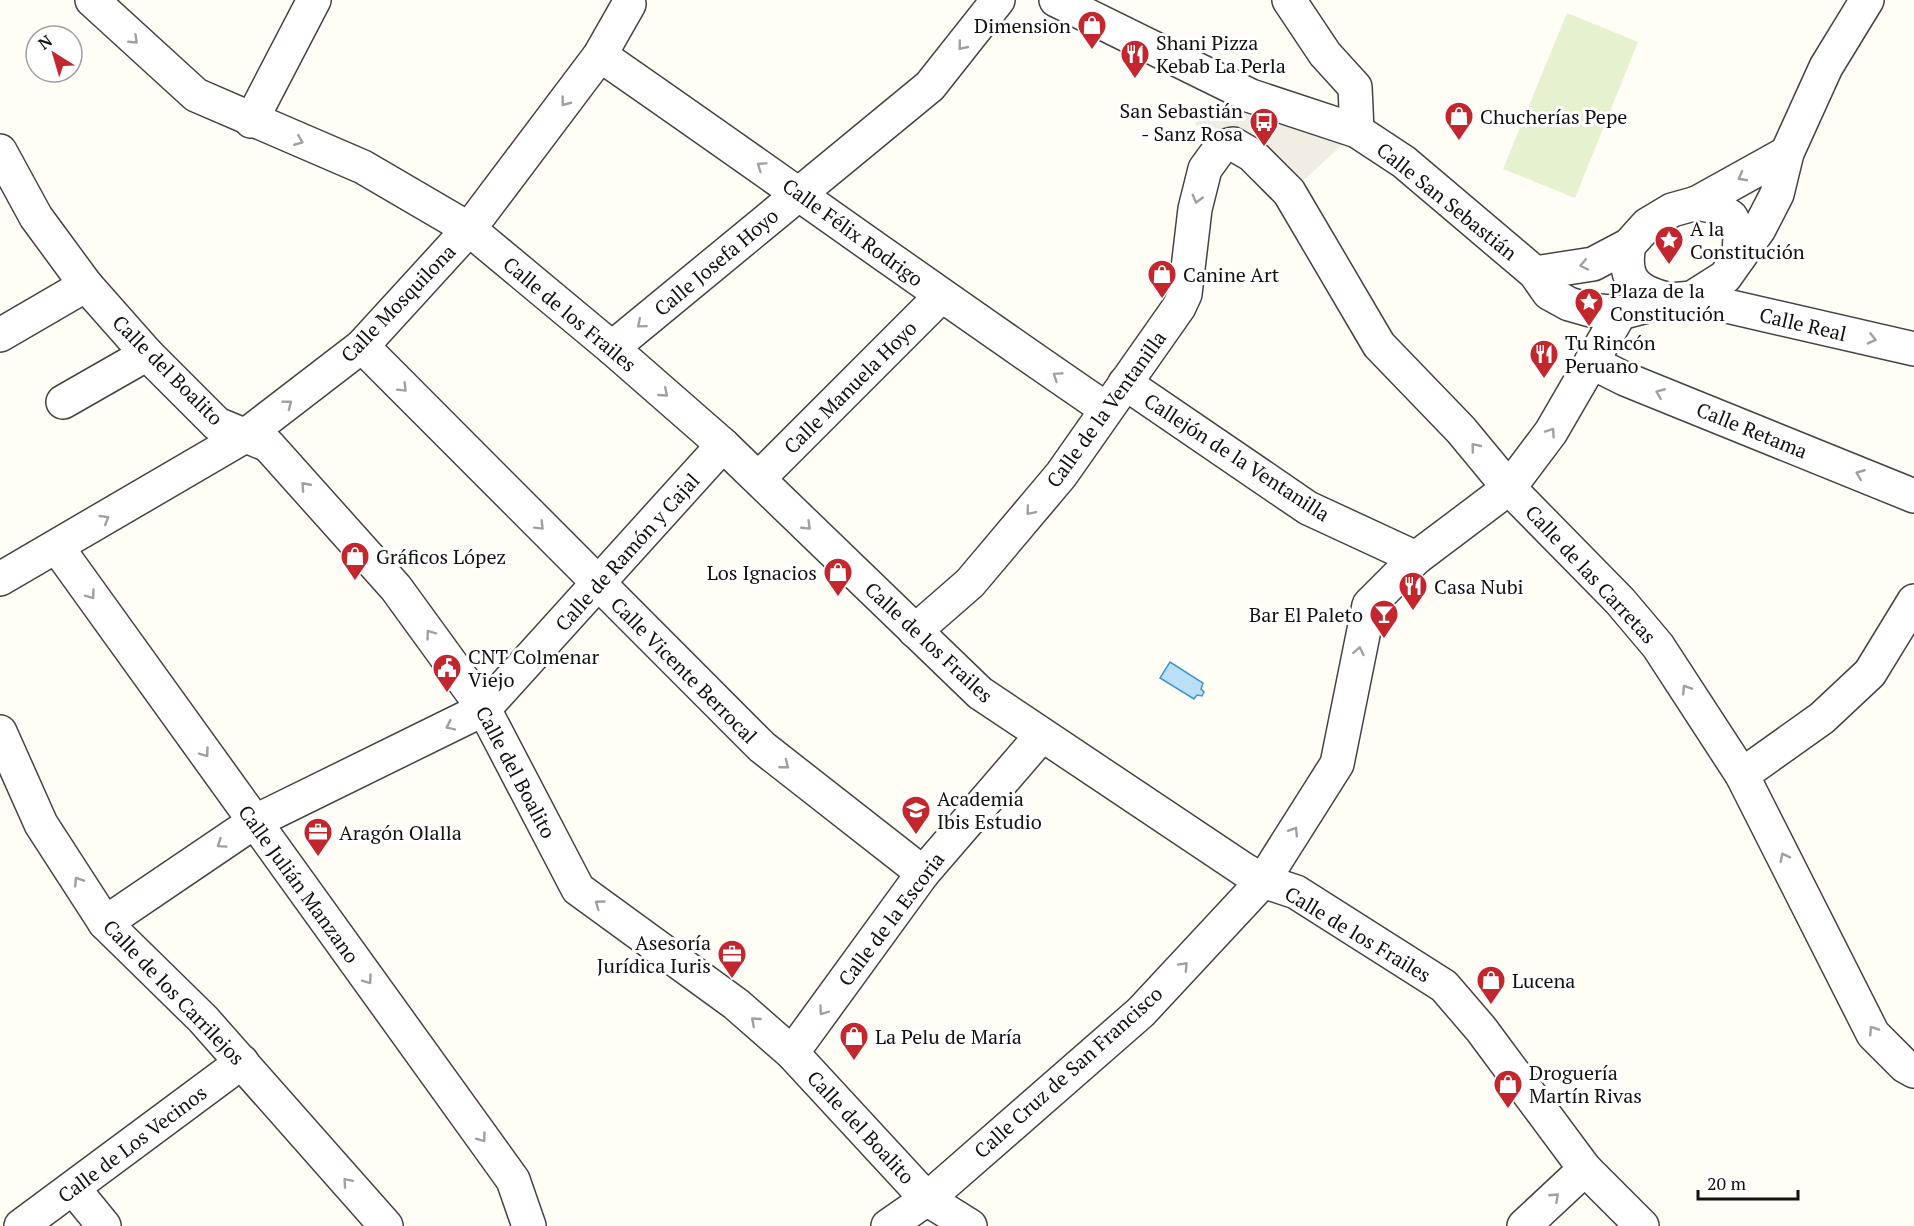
<svg xmlns="http://www.w3.org/2000/svg" width="1914" height="1226" viewBox="0 0 1914 1226" font-family="'PT Serif',serif">
<rect width="100%" height="100%" fill="#fffdf5"/>
<polygon fill="#e6f2cf" points="1567,13 1638,42 1575,198 1503,169"/>
<polygon fill="#f1ede2" points="1251,96 1357,131 1303,181 1289,192 1270,200 1221,147 1194,123"/>
<polygon fill="#b9e0f7" stroke="#3f96cf" stroke-width="1.5" points="1170,662 1203,683 1201,689 1204,692 1202,696 1197,695 1194,699 1160,678"/>
<g fill="none" stroke-linecap="round" stroke-linejoin="round">
<g stroke="#444" stroke-width="36">
<g id="minor">
<polyline points="92,0 196,95 363,167 469,229 612,348 723,445 980,693 1243,869 1263,881 1296,892 1444,986 1481,1029 1585,1169 1642,1226"/>
<polyline points="1056,0 1251,96 1357,131 1404,162 1535,273 1549,293 1569,304 1590,310 1620,313 1670,300 1692,298 1725,277 1759,229 1777,194 1787,153 1826,67 1867,0"/>
<polyline points="1289,0 1325,54 1355,87 1357,131"/>
<path d="M600,55C769,172 936,293 1106,409"/>
<polyline points="251,121 314,0"/>
<polyline points="0,151 36,217 86,285 147,354 217,424 268,445 396,588 484,709 578,889 736,1004 792,1053 927,1199 970,1226"/>
<polyline points="1697,203 1787,153"/>
<path d="M1629,245C1622,281 1637,292 1670,300"/>
<polyline points="1535,273 1593,264 1629,245 1647,225 1672,210 1697,203 1716,207 1731,217 1740,235 1739,257"/>
<polyline points="1692,298 1914,349"/>
<polyline points="0,335 86,285"/>
<polyline points="362,346 762,747 923,873"/>
<polyline points="612,348 930,86 998,0"/>
<polyline points="1591,362 1625,379 1914,496"/>
<polyline points="1125,383 1308,508 1416,558"/>
<polyline points="63,402 147,354"/>
<polyline points="759,478 941,296"/>
<polyline points="57,547 513,1180 529,1226"/>
<polyline points="0,579 245,436 362,346 469,229 600,55 629,4"/>
<polyline points="915,631 970,583 1061,475 1179,307 1185,294 1195,209 1205,169 1221,147 1233,144 1252,155 1289,192 1379,345 1461,430 1509,488 1620,601 1658,646 1742,775 1873,1034 1905,1066 1914,1071"/>
<polyline points="0,732 41,824 105,923 203,1019 386,1226"/>
<polyline points="1742,775 1822,718 1870,673 1914,601"/>
<polyline points="105,923 254,822 484,709 723,445"/>
<polyline points="792,1053 923,873 1042,735"/>
<polyline points="73,1188 104,1226"/>
<polyline points="21,1226 242,1062"/>
<polyline points="888,1226 927,1199 1141,1012 1263,881 1337,764 1369,605 1416,558 1509,488 1551,432 1620,313"/>
<polyline points="1524,1226 1585,1169"/>
</g>
</g>
<use href="#minor" stroke="#fff" stroke-width="33"/>
</g>
<defs><path id="oneway-chevron" d="M-2-3.5L2.5 0L-2 3.5" fill="none" stroke-width="1.6" stroke-linecap="round" stroke-linejoin="round" transform="scale(1.5)"/></defs>
<g stroke="#a0a0a0">
<use href="#oneway-chevron" transform="translate(134 40) rotate(43)"/>
<use href="#oneway-chevron" transform="translate(962 46) rotate(129)"/>
<use href="#oneway-chevron" transform="translate(565 102) rotate(127)"/>
<use href="#oneway-chevron" transform="translate(299 141) rotate(22)"/>
<use href="#oneway-chevron" transform="translate(761 166) rotate(-145)"/>
<use href="#oneway-chevron" transform="translate(1742 177) rotate(152)"/>
<use href="#oneway-chevron" transform="translate(1197 199) rotate(105)"/>
<use href="#oneway-chevron" transform="translate(1584 265) rotate(168)"/>
<use href="#oneway-chevron" transform="translate(641 324) rotate(140)"/>
<use href="#oneway-chevron" transform="translate(1872 339) rotate(13)"/>
<use href="#oneway-chevron" transform="translate(1057 376) rotate(-146)"/>
<use href="#oneway-chevron" transform="translate(403 388) rotate(45)"/>
<use href="#oneway-chevron" transform="translate(664 393) rotate(41)"/>
<use href="#oneway-chevron" transform="translate(1660 393) rotate(-158)"/>
<use href="#oneway-chevron" transform="translate(288 404) rotate(-38)"/>
<use href="#oneway-chevron" transform="translate(1551 432) rotate(-56)"/>
<use href="#oneway-chevron" transform="translate(1475 447) rotate(-129)"/>
<use href="#oneway-chevron" transform="translate(1860 474) rotate(-158)"/>
<use href="#oneway-chevron" transform="translate(305 486) rotate(-132)"/>
<use href="#oneway-chevron" transform="translate(1030 511) rotate(130)"/>
<use href="#oneway-chevron" transform="translate(105 519) rotate(-31)"/>
<use href="#oneway-chevron" transform="translate(540 526) rotate(45)"/>
<use href="#oneway-chevron" transform="translate(807 526) rotate(44)"/>
<use href="#oneway-chevron" transform="translate(91 595) rotate(54)"/>
<use href="#oneway-chevron" transform="translate(430 634) rotate(-126)"/>
<use href="#oneway-chevron" transform="translate(1359 651) rotate(-79)"/>
<use href="#oneway-chevron" transform="translate(1686 689) rotate(-123)"/>
<use href="#oneway-chevron" transform="translate(450 726) rotate(154)"/>
<use href="#oneway-chevron" transform="translate(205 753) rotate(54)"/>
<use href="#oneway-chevron" transform="translate(785 765) rotate(38)"/>
<use href="#oneway-chevron" transform="translate(1294 831) rotate(-58)"/>
<use href="#oneway-chevron" transform="translate(221 844) rotate(146)"/>
<use href="#oneway-chevron" transform="translate(1784 857) rotate(-117)"/>
<use href="#oneway-chevron" transform="translate(78 881) rotate(-123)"/>
<use href="#oneway-chevron" transform="translate(599 904) rotate(-144)"/>
<use href="#oneway-chevron" transform="translate(1184 966) rotate(-47)"/>
<use href="#oneway-chevron" transform="translate(368 980) rotate(54)"/>
<use href="#oneway-chevron" transform="translate(823 1011) rotate(126)"/>
<use href="#oneway-chevron" transform="translate(755 1021) rotate(-139)"/>
<use href="#oneway-chevron" transform="translate(1873 1030) rotate(-123)"/>
<use href="#oneway-chevron" transform="translate(482 1138) rotate(54)"/>
<use href="#oneway-chevron" transform="translate(347 1182) rotate(-131)"/>
<use href="#oneway-chevron" transform="translate(1555 1197) rotate(-43)"/>
</g>
<defs>
<g id="shop-pin" transform="scale(1.5)"><path d="M0 17L-7.5 6A9.5 9.5 0 1 1 7.5 6Z" fill="#c4262e" stroke="#fff"/><path d="M-5-2.5h2.3a2.7 3.5 0 0 1 5.4 0H5L5.5 6h-11ZM-1.5-2.5h3a1.5 2.3 0 0 0-3 0Z" fill="#fff"/></g>
<g id="restaurant-pin" transform="scale(1.5)"><path d="M0 17L-7.5 6A9.5 9.5 0 1 1 7.5 6Z" fill="#c4262e" stroke="#fff"/><path d="M-5-6h1v4h1v-4h1v4h1v-4h1v5L-1.5 .5V6h-2V.5L-5-1ZM5-6V6H3V1.5H1.5Q1.5-4 5-6Z" fill="#fff"/></g>
<g id="bus-pin" transform="scale(1.5)"><path d="M0 17L-7.5 6A9.5 9.5 0 1 1 7.5 6Z" fill="#c4262e" stroke="#fff"/><path d="M-5-6H5V4H4V6H2V4H-2V6H-4V4H-5ZM-3.5-4V0h7V-4ZM-3.5 1.2v1.5H-2V1.2ZM2 1.2v1.5H3.5V1.2Z" fill="#fff"/></g>
<g id="sight-pin" transform="scale(1.5)"><path d="M0 17L-7.5 6A9.5 9.5 0 1 1 7.5 6Z" fill="#c4262e" stroke="#fff"/><path d="M0-6L1.8-2.2L6-1.7L2.9 1.2L3.7 5.4L0 3.3L-3.7 5.4L-2.9 1.2L-6-1.7L-1.8-2.2Z" fill="#fff"/></g>
<g id="bar-pin" transform="scale(1.5)"><path d="M0 17L-7.5 6A9.5 9.5 0 1 1 7.5 6Z" fill="#c4262e" stroke="#fff"/><path d="M-6-5H6L.8 .8V4.5H3.5V6h-7V4.5H-.8V.8Z" fill="#fff"/></g>
<g id="civic-pin" transform="scale(1.5)"><path d="M0 17L-7.5 6A9.5 9.5 0 1 1 7.5 6Z" fill="#c4262e" stroke="#fff"/><path d="M-.6-6.5H3V-4.5H.6V-3L4-1V1h2V6H-6V1h2V-1L-.6-3ZM-1.2 2.5V6h2.4V2.5Z" fill="#fff"/></g>
<g id="school-pin" transform="scale(1.5)"><path d="M0 17L-7.5 6A9.5 9.5 0 1 1 7.5 6Z" fill="#c4262e" stroke="#fff"/><path d="M0-5L7-2L0 1L-7-2ZM-4 1L0 2.5L4 1V4Q0 6-4 4Z" fill="#fff"/></g>
<g id="office-pin" transform="scale(1.5)"><path d="M0 17L-7.5 6A9.5 9.5 0 1 1 7.5 6Z" fill="#c4262e" stroke="#fff"/><path d="M-6-3h4V-5.5h4V-3h4V5H-6ZM-1-4.5V-3h2v-1.5ZM-6 0V1H6V0Z" fill="#fff"/></g>
</defs>
<g fill-rule="evenodd">
<use href="#shop-pin" x="1092" y="25"/>
<use href="#restaurant-pin" x="1135" y="54"/>
<use href="#shop-pin" x="1459" y="116"/>
<use href="#bus-pin" x="1264" y="122"/>
<use href="#sight-pin" x="1669" y="240"/>
<use href="#shop-pin" x="1162" y="274"/>
<use href="#sight-pin" x="1589" y="302"/>
<use href="#restaurant-pin" x="1544" y="354"/>
<use href="#shop-pin" x="355" y="556"/>
<use href="#shop-pin" x="838" y="572"/>
<use href="#restaurant-pin" x="1413" y="586"/>
<use href="#bar-pin" x="1384" y="614"/>
<use href="#civic-pin" x="447" y="668"/>
<use href="#school-pin" x="916" y="810"/>
<use href="#office-pin" x="318" y="832"/>
<use href="#office-pin" x="732" y="954"/>
<use href="#shop-pin" x="1491" y="980"/>
<use href="#shop-pin" x="854" y="1036"/>
<use href="#shop-pin" x="1508" y="1084"/>
</g>
<g text-anchor="middle" dominant-baseline="central" stroke-width="6" stroke-linejoin="round" paint-order="stroke">
<g font-size="20" fill="#111" stroke="#fff" text-anchor="start">
<text x="1071" y="25" text-anchor="end">Dimension</text>
<text x="1156" y="42">Shani Pizza<tspan x="1156" dy="23">Kebab La Perla</tspan></text>
<text x="1243" y="110" text-anchor="end">San Sebastián<tspan x="1243" dy="23">- Sanz Rosa</tspan></text>
<text x="1480" y="116">Chucherías Pepe</text>
<text x="1690" y="228">A la<tspan x="1690" dy="23">Constitución</tspan></text>
<text x="1183" y="274">Canine Art</text>
<text x="1610" y="290">Plaza de la<tspan x="1610" dy="23">Constitución</tspan></text>
<text x="1565" y="342">Tu Rincón<tspan x="1565" dy="23">Peruano</tspan></text>
<text x="376" y="556">Gráficos López</text>
<text x="817" y="572" text-anchor="end">Los Ignacios</text>
<text x="1434" y="586">Casa Nubi</text>
<text x="1363" y="614" text-anchor="end">Bar El Paleto</text>
<text x="468" y="656">CNT Colmenar<tspan x="468" dy="23">Viejo</tspan></text>
<text x="937" y="798">Academia<tspan x="937" dy="23">Ibis Estudio</tspan></text>
<text x="339" y="832">Aragón Olalla</text>
<text x="711" y="942" text-anchor="end">Asesoría<tspan x="711" dy="23">Jurídica Iuris</tspan></text>
<text x="1512" y="980">Lucena</text>
<text x="875" y="1036">La Pelu de María</text>
<text x="1529" y="1072">Droguería<tspan x="1529" dy="23">Martín Rivas</tspan></text>
</g>
<g font-size="20" fill="#111" stroke="#fff">
<text transform="translate(1447 201) rotate(39)">Calle San Sebastián</text>
<text transform="translate(853 232) rotate(36)">Calle Félix Rodrigo</text>
<text transform="translate(716 262) rotate(-40)">Calle Josefa Hoyo</text>
<text transform="translate(398 303) rotate(-46)">Calle Mosquilona</text>
<text transform="translate(570 314) rotate(40)">Calle de los Frailes</text>
<text transform="translate(1803 324) rotate(13)">Calle Real</text>
<text transform="translate(168 370) rotate(45)">Calle del Boalito</text>
<text transform="translate(850 387) rotate(-45)">Calle Manuela Hoyo</text>
<text transform="translate(1106 409) rotate(-54)">Calle de la Ventanilla</text>
<text transform="translate(1752 430) rotate(22)">Calle Retama</text>
<text transform="translate(1237 457) rotate(33)">Callejón de la Ventanilla</text>
<text transform="translate(627 552) rotate(-48)">Calle de Ramón y Cajal</text>
<text transform="translate(1591 574) rotate(47)">Calle de las Carretas</text>
<text transform="translate(929 642) rotate(43)">Calle de los Frailes</text>
<text transform="translate(684 670) rotate(45)">Calle Vicente Berrocal</text>
<text transform="translate(516 772) rotate(62)">Calle del Boalito</text>
<text transform="translate(299 884) rotate(54)">Calle Julián Manzano</text>
<text transform="translate(891 919) rotate(-53)">Calle de la Escoria</text>
<text transform="translate(1358 934) rotate(31)">Calle de los Frailes</text>
<text transform="translate(174 992) rotate(46)">Calle de los Carrilejos</text>
<text transform="translate(1068 1072) rotate(-42)">Calle Cruz de San Francisco</text>
<text transform="translate(861 1127) rotate(47)">Calle del Boalito</text>
<text transform="translate(132 1144) rotate(-37)">Calle de Los Vecinos</text>
</g>
</g>
<g transform="translate(54 54) rotate(323)"><circle r="28" fill="#ffffff" stroke="#a0a0a0" stroke-width="1.5"/>
<path d="M0-4.5L10 22L0 15L-10 22Z" fill="#c4262e"/>
<text y="-9" font-size="16" font-weight="bold" text-anchor="middle" fill="#111111">N</text>
</g>
<path d="M1698 1190v9h100v-9" fill="none" stroke="#111111" stroke-width="3"/>
<text x="1707" y="1190" font-size="18" fill="#111111" stroke="#ffffff" stroke-width="4.5" paint-order="stroke">20 m</text>
</svg>
